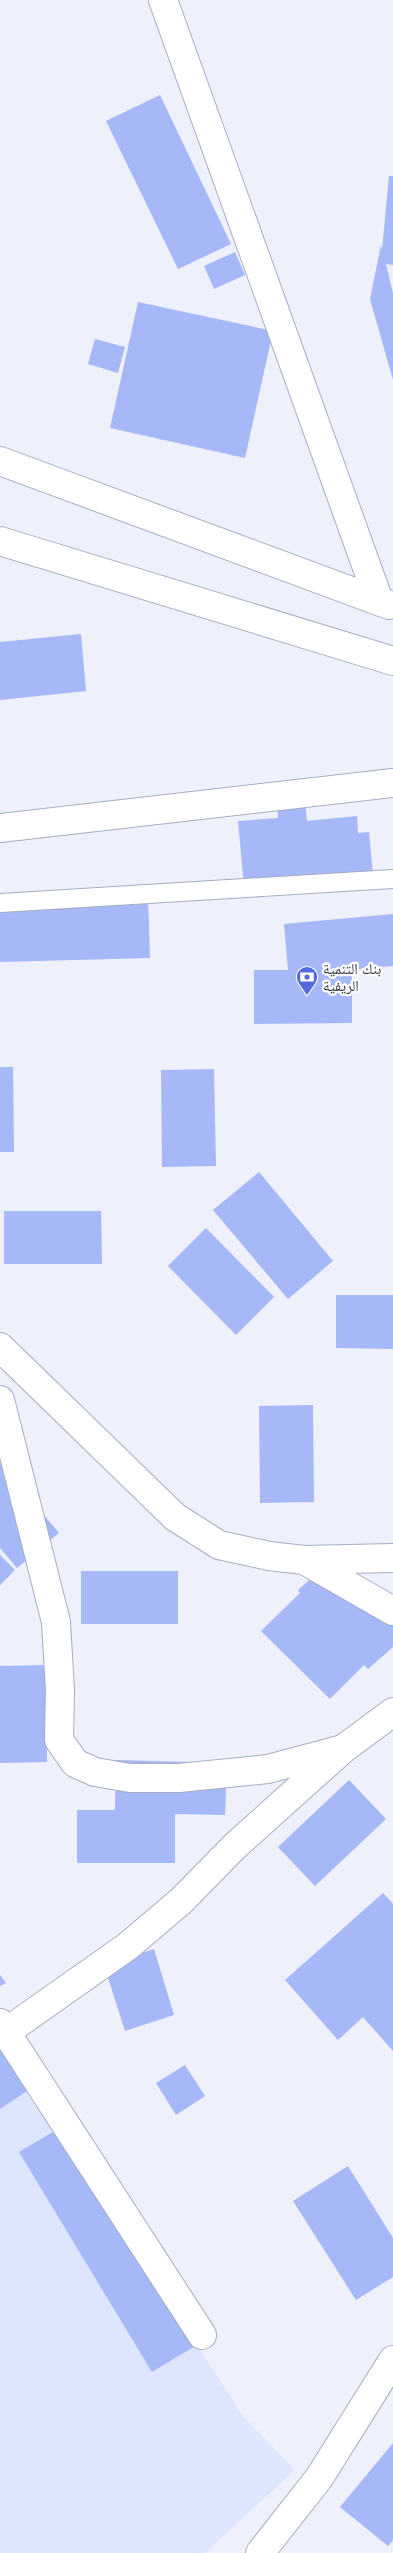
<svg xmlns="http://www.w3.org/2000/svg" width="393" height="2553" viewBox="0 0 393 2553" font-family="Montserrat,'Noto Naskh Arabic',sans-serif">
<rect width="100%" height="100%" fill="#eef1fb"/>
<polygon fill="#dee6ff" points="0,2040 242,2415 295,2470 205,2553 0,2553"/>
<g fill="#a6b8f7">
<polygon points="160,95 231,244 178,269 106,121"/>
<polygon points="389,176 393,176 393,265 386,264 393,293 393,380 370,299 381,245 382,250"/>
<polygon points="235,252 245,275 214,289 204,266"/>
<polygon points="138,302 273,331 245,458 110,428"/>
<polygon points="95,339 125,347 118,373 88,364"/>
<polygon points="81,634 86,691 0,700 0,642"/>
<polygon points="305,800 307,821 357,816 358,833 369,832 373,875 244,887 238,821 278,818 277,802"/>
<polygon points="148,897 150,958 0,962 0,902"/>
<polygon points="393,914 393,966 352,970 352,1023 254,1024 254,970 288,970 284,924"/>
<polygon points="0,1067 13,1067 14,1152 0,1152"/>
<polygon points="214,1069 216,1166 162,1167 161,1070"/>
<polygon points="259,1172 333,1261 288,1299 213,1210"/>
<polygon points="4,1211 101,1211 102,1264 4,1264"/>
<polygon points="206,1228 274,1297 236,1335 168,1266"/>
<polygon points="336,1295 393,1295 393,1349 336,1348"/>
<polygon points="313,1405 314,1502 260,1503 259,1406"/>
<polygon points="0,1463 59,1533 17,1568 0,1548"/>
<polygon points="339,1554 393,1615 393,1647 368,1669 364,1665 330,1699 261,1631 300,1593 298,1590"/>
<polygon points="0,1555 15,1570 0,1585"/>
<rect x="81" y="1571" width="97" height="53"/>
<polygon points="46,1665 47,1762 0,1763 0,1666"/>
<polygon points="116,1760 227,1763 225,1815 175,1814 175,1863 77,1863 77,1810 115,1810"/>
<polygon points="349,1780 386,1819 315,1886 278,1847"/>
<polygon points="383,1893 393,1904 393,2051 363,2017 338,2040 285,1980"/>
<polygon points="154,1949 174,2015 125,2031 104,1965"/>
<polygon points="0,1975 6,1983 0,1986"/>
<polygon points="0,2037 36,2085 0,2109"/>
<polygon points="185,2065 205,2096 176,2115 156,2083"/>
<polygon points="78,2117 210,2337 152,2372 19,2152"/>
<polygon points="348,2166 393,2238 393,2277 356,2300 293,2201"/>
<polygon points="393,2443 393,2540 388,2546 340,2507"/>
</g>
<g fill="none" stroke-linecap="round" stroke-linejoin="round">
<g stroke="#a6adc3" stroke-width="20">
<polyline id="service" points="0,903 393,879"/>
</g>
<g stroke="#a6adc3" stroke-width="30">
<g id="minor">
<polyline points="163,0 379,601"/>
<polyline points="0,461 389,605"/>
<polyline points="0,541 393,661"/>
<polyline points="0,828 393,783"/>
<polyline points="0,1347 175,1517 219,1545 269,1556 304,1560 393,1558"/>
<polyline points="0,1400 56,1622 60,1690 59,1740 75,1763 95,1772 130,1778 179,1778 268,1769 343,1749"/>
<polyline points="304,1560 393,1611"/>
<polyline points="0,2023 202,2335"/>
<polyline points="6,2032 128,1946 181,1901 235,1846 343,1749 393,1712"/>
<polyline points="260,2553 319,2478 393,2360"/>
</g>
</g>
<use href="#service" stroke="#fff" stroke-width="18"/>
<use href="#minor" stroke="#fff" stroke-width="28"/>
</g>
<defs>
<g id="bank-pin" transform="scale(1.125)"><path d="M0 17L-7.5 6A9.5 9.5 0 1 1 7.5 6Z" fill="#5368dd" stroke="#fff"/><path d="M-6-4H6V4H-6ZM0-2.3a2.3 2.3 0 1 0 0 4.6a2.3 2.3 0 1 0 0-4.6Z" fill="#fff"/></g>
</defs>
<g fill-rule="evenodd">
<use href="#bank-pin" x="307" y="977"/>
</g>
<g text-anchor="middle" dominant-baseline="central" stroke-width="4.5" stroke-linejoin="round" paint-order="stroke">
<g font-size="15" fill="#383b45" stroke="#fff" text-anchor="start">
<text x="323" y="968">بنك التنمية<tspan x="323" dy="17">الريفية</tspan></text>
</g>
</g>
</svg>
